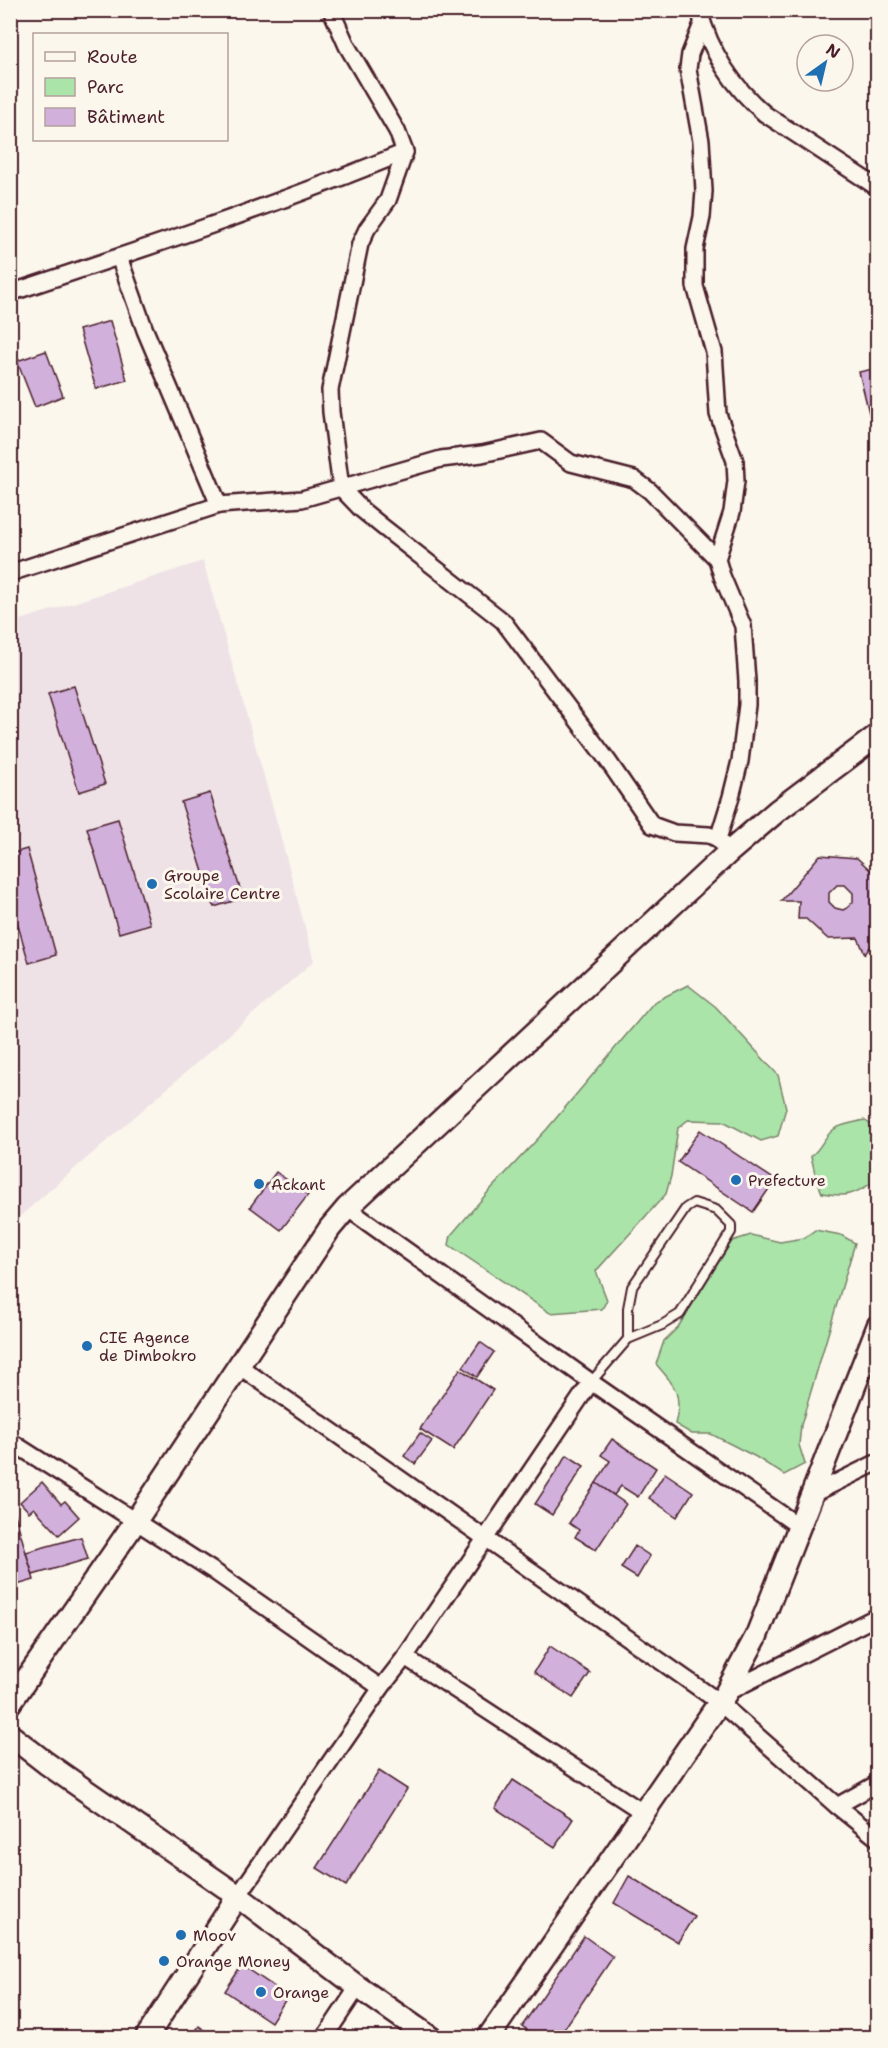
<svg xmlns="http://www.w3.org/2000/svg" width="888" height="2048" viewBox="0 0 888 2048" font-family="'Shantell Sans',sans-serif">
<rect width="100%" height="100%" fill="#fbf7ec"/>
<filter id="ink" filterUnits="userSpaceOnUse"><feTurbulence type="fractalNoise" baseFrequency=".0167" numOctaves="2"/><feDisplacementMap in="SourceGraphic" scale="12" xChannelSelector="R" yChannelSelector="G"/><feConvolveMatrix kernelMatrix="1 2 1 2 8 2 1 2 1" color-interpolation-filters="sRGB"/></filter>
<g filter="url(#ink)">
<polygon fill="#eee2e7" points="203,561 273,808 314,961 11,1224 11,623"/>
<g fill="#aae4a9" stroke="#7a826a" stroke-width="1.5">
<polygon points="688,985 716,1007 778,1075 786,1108 778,1136 761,1141 723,1121 688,1120 678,1128 671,1176 666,1194 596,1271 607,1300 602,1309 550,1313 449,1245 451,1235 489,1191 547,1129 654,1002"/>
<path d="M864,1120L877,1129V1180C854,1194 850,1198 822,1193L816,1178L811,1156C821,1149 823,1138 833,1130C840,1124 855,1123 864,1120Z"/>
<path d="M815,1230L841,1235L855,1243L801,1425L799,1445L805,1464L784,1475L756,1457L711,1434H692L675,1424C683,1394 675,1386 656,1364L664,1341L678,1327L732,1241L751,1235L780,1242L804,1238Z"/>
</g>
<g fill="#d1b0dc" stroke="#4a1f2b" stroke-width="1.5" fill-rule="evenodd">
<polygon points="110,321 127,380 96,389 79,330"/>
<polygon points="46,351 63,396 35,407 17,361"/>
<polygon points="878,368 878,450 859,372"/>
<polygon points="74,686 105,784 79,792 48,694"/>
<polygon points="210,793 243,898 214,907 181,802"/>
<polygon points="118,819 150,924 119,933 87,828"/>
<polygon points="27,849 56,955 29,963 10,898 10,854"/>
<path d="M820,855L857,858L878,877V918L872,925L878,929V937L865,954L858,938L828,939L806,919H798L799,901H781ZM837,885H845L853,893V902L847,908L843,910L835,908L829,902V893Z"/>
<polygon points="700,1130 775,1180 753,1212 678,1162"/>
<polygon points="276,1172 308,1195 281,1230 250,1207"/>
<polygon points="480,1342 494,1352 477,1377 463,1367"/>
<polygon points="460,1369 493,1390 453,1450 420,1429"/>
<polygon points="420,1433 432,1441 415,1464 404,1456"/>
<polygon points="612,1439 656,1468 638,1497 621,1486 614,1495 596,1483 610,1461 601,1455"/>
<polygon points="567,1455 584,1466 552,1515 535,1504"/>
<polygon points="665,1473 693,1492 677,1517 649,1498"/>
<polygon points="42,1482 61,1504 65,1501 79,1517 59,1535 34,1508 29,1512 20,1502"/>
<polygon points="596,1483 626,1504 596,1550 575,1537 579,1530 569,1523"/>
<polygon points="10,1504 12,1504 34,1580 10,1587"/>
<polygon points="81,1537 88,1559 33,1575 26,1552"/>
<polygon points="635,1546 650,1556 637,1578 621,1568"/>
<polygon points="550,1646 590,1673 573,1698 534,1672"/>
<polygon points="379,1771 407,1789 346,1886 317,1868"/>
<polygon points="513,1780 573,1819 555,1847 495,1808"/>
<polygon points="629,1876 694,1916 678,1942 614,1903"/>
<polygon points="584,1936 613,1957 558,2038 539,2038 522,2026"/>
<polygon points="242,1965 288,1996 271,2022 225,1991"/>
<polygon points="199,2026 216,2038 191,2038"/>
</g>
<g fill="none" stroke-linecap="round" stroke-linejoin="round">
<g stroke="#4a1f2b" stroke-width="12">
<polyline id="lane" points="591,1382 628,1339 662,1325 680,1314 731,1232 731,1225 716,1210 694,1203 686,1208 632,1287 628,1308 628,1339"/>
</g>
<g stroke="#4a1f2b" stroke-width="20">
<g id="street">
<polyline points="331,10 347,46 397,131 405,152 388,200 367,229 360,244 330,390 331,412 341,488 362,510 383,527 503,621 608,761 652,825 674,833 709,835 718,839 729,852"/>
<path d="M699,10C710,51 733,87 765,114L878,188"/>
<polyline points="702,24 690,54 688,69 701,141 704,191 702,217 695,249 695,286 714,352 718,414 735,461 736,481 732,512 717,559 722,576 743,626 747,681 747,705 740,761 731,797 718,839"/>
<polyline points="119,257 145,330 219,505"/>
<path d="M10,293C143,249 276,205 405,152"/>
<polyline points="10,573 219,505 302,499 441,459 482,454 541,441 571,463 634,479 650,491 717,559"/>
<polyline points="347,1208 591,1382 800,1527"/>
<polyline points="239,1366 719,1702 837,1806 878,1839"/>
<polyline points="10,1441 215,1572 381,1688"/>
<polyline points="813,1494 878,1462"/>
<polyline points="405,1657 644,1813"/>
<polyline points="726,1693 878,1616"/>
<polyline points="837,1806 878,1783"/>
<polyline points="238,1896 381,1688 405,1657 591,1382"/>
<polyline points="324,2038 358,1987"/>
</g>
</g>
<g stroke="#4a1f2b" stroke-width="26">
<g id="secondary">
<polyline points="10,1703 135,1522 330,1228 347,1208 729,852 777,811 878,735"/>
<polyline points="10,1735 46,1763 238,1896 358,1987 431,2038"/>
<polyline points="146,2038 238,1896"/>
<polyline points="488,2038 726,1693 756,1637 878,1326"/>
</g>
</g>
<use href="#lane" stroke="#fbf7ec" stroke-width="8"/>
<use href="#street" stroke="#fbf7ec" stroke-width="15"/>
<use href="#secondary" stroke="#fbf7ec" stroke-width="21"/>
</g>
</g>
<g fill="#1f6fb2" stroke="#fbf7ec" stroke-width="2">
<circle cx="152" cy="884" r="6"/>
<circle cx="736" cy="1180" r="6"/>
<circle cx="259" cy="1184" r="6"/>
<circle cx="87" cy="1346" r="6"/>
<circle cx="181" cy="1935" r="6"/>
<circle cx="164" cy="1961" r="6"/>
<circle cx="261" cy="1992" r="6"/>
</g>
<g text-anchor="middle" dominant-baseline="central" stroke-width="6" stroke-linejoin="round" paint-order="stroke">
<g font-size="16" fill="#4a1f2b" stroke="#fbf7ec" text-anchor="start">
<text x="164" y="875">Groupe<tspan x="164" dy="18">Scolaire Centre</tspan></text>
<text x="748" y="1180">Prefecture</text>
<text x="271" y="1184">Ackant</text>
<text x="99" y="1337">CIE Agence<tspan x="99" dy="18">de Dimbokro</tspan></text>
<text x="193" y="1935">Moov</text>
<text x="176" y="1961">Orange Money</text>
<text x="273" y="1992">Orange</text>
</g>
</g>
<rect width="888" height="2048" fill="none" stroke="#fbf7ec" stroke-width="36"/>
<rect x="18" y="18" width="852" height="2012" fill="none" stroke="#4a1f2b" stroke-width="2" filter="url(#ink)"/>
<rect x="33" y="33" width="195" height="108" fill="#fbf7ec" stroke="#b4a19f" stroke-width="1.5"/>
<rect x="45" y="52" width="30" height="9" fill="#fbf7ec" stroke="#b4a19f" stroke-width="1.5"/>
<text x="87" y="63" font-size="18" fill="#4a1f2b">Route</text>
<rect x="45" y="78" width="30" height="18" fill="#aae4a9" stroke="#b4a19f" stroke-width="1.5"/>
<text x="87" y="93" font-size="18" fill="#4a1f2b">Parc</text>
<rect x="45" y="108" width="30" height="18" fill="#d1b0dc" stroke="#b4a19f" stroke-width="1.5"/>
<text x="87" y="123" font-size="18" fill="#4a1f2b">Bâtiment</text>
<g transform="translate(825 63) rotate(34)"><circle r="28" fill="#fbf7ec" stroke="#b4a19f" stroke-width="1.5"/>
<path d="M0-4.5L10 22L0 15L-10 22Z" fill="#1f6fb2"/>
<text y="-9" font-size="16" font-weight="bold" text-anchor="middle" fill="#4a1f2b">N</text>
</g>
</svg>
